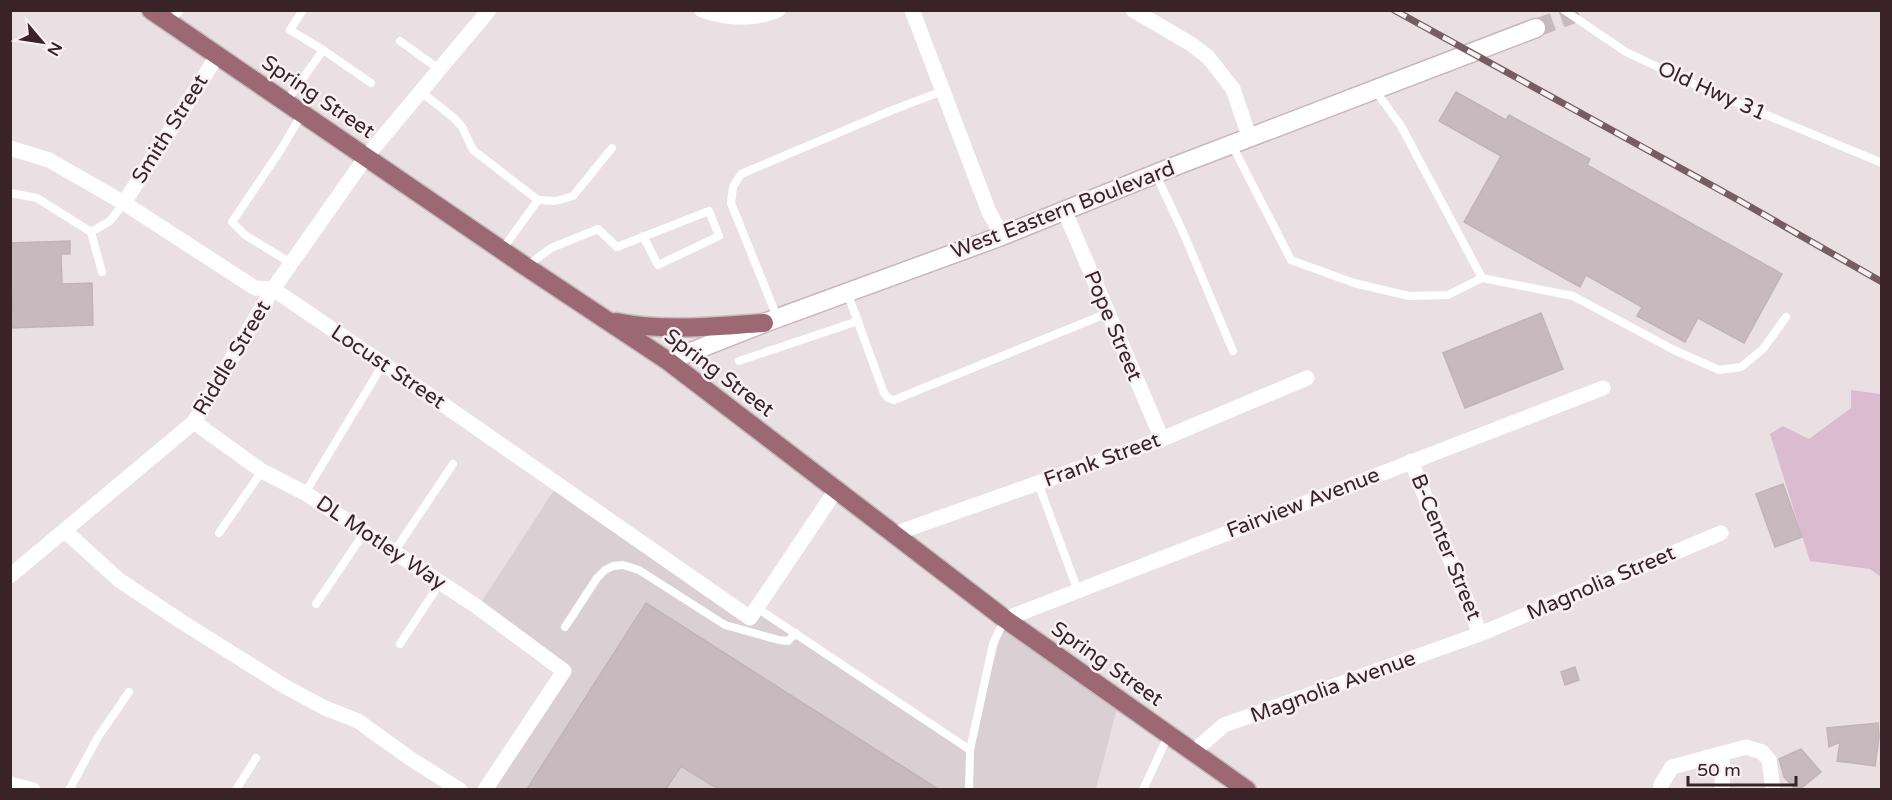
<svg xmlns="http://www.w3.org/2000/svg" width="1892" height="800" viewBox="0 0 1892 800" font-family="'Varela Round',sans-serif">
<rect width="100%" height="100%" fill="#eae0e4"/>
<polygon fill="#dacfd3" points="558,484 750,618 757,608 970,750 1005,619 1119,700 1096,789 487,789 564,671 474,613"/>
<polygon fill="#dabbd0" points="1851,390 1880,394 1881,396 1881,577 1870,569 1810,561 1770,434 1783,426 1809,439 1851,408"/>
<g fill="#c7b9be" stroke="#c3b3b9" stroke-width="1.5">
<polygon points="1456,92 1506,120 1509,115 1590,159 1587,165 1782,274 1744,343 1698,318 1685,342 1637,316 1642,307 1586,275 1580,287 1464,222 1501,156 1439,121"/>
<polygon points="70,241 70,254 61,254 62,284 92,283 93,325 10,328 10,311 12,311 10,243"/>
<polygon points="1541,313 1563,369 1465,408 1443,353"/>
<polygon points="1783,484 1802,537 1775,547 1756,494"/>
<polygon points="646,603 938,789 718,789 681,766 666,789 527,789"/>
<polygon points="1575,667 1579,680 1565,685 1561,672"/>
<polygon points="1878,723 1879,737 1875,766 1837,761 1840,742 1829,747 1827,728"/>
<polygon points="1801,749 1821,772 1800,789 1795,789 1784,777 1779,759"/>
</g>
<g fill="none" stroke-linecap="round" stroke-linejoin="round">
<polyline stroke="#c7babe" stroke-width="18" stroke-dasharray="18 9" stroke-linecap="butt" points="1536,28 1585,10"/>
<g stroke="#c9b5bb" stroke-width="21">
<polyline id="secondary" points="668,361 764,323 999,237 1170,168 1536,28"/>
</g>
<g stroke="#c4bdbe" stroke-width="21">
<g id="primary">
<polyline points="151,10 525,266 668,361 1005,619 1247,790"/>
<path d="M616,322C666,332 713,326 764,323"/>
</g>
</g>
<g stroke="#fff" stroke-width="8">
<polyline points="303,10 290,30 323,50"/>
<polyline points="1564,10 1626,52 1709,91 1882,163"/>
<polyline points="170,22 180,10"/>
<polyline points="400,41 439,69"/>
<polyline points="1375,90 1401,126 1482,278 1573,296 1674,350 1719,370 1741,367 1763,349 1786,317"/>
<polyline points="420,91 454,118 462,127 473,150 538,200"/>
<polyline points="287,101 323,50 371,83"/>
<polyline points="1232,145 1291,260 1354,283 1409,296 1448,295 1482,278"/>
<polyline points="1156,175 1183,232 1233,351"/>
<polyline points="10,193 37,198 91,232 102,272"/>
<polyline points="91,232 110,221 124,203"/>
<polyline points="502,250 538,200 556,201 573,196 612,148"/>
<polyline points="291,263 245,235 232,222 280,151 302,114"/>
<polyline points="527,266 551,248 598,229 617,247 709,211 719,236 658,265 643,236"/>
<polyline points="847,292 884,393 888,398 894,400 1108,313"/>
<polyline points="777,317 731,203 733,187 741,174 895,109 943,91"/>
<polyline points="739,361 858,321"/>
<polyline points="1038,483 1078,591"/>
<polyline points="305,493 383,364"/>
<polyline points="219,533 262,471"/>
<polyline points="394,552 453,464"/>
<polyline points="316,604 364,533"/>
<polyline points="757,608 970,750"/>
<polyline points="565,627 597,578 605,570 613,566 623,565 639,570 725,625 779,640 788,641 796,633"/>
<polyline points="400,644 440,583"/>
<polyline points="69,790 98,737 129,692"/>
<polyline points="236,790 256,758"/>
<polyline points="969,790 970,750 993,644 1004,620"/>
<polyline points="1143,790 1168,736"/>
</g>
<g stroke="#fff" stroke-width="15">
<path d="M702,10C727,19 754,20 778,10"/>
<polyline points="912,10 989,212 997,226 999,237"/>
<polyline points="1133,10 1191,44 1208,57 1233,89 1250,139"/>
<polyline points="10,148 49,160 124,203 255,288 273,289 451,410 750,618 836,490"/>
<polyline points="124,203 217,56"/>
<polyline points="1065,212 1162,439"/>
<polyline points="194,422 262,471 305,493 476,606 564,671 485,790"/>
<polyline points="1411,461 1480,634"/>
<polyline points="65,531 119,580 182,622 284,686 325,708 358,721 411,759 460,790"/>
<polyline points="894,534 1162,439 1307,378"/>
<polyline points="10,576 194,422 273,289 366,157 489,10"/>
<polyline points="1005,619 1603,388"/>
<polyline points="1193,752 1224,725 1480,634 1721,533"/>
<polyline points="1721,754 1723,767 1722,790"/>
<polyline points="10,784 33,790"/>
<polyline points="1661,790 1661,785 1672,767 1746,747 1762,752 1769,760 1773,790"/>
</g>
<use href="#secondary" stroke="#fff" stroke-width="18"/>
<use href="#primary" stroke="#9c6874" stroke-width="18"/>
<g stroke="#755d62" stroke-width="7">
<polyline id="rail" points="1394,10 1740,201 1882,282"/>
</g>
<use href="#rail" stroke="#f7f1f4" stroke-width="4.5" stroke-dasharray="14" stroke-linecap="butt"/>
</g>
<g text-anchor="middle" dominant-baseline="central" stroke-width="5" stroke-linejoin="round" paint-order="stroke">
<g font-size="21" fill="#392228" stroke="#f7f1f4">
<text transform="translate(1712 91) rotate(24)">Old Hwy 31</text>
<text transform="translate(318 97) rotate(34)">Spring Street</text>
<text transform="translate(170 129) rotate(-58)">Smith Street</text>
<text transform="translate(1063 210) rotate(-21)">West Eastern Boulevard</text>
<text transform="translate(1113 326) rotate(67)">Pope Street</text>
<text transform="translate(232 358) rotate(-59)">Riddle Street</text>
<text transform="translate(388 367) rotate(34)">Locust Street</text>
<text transform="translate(719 373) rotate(37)">Spring Street</text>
<text transform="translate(1102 460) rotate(-20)">Frank Street</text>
<text transform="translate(1303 503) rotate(-21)">Fairview Avenue</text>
<text transform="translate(381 543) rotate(34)">DL Motley Way</text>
<text transform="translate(1446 547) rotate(68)">B-Center Street</text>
<text transform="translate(1601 583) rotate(-23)">Magnolia Street</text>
<text transform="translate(1107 664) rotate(35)">Spring Street</text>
<text transform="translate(1333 687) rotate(-20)">Magnolia Avenue</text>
</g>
</g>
<rect width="1892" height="800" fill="none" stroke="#392228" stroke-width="24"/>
<g transform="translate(42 42) rotate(119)" stroke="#f7f1f4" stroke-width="4.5" paint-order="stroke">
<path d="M0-4.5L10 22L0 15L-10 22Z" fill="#392228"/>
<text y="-9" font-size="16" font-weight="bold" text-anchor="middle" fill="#392228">N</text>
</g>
<path d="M1688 776v9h108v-9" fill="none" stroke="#392228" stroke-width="3"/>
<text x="1697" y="776" font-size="18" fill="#392228" stroke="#f7f1f4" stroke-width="4.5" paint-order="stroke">50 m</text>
</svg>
